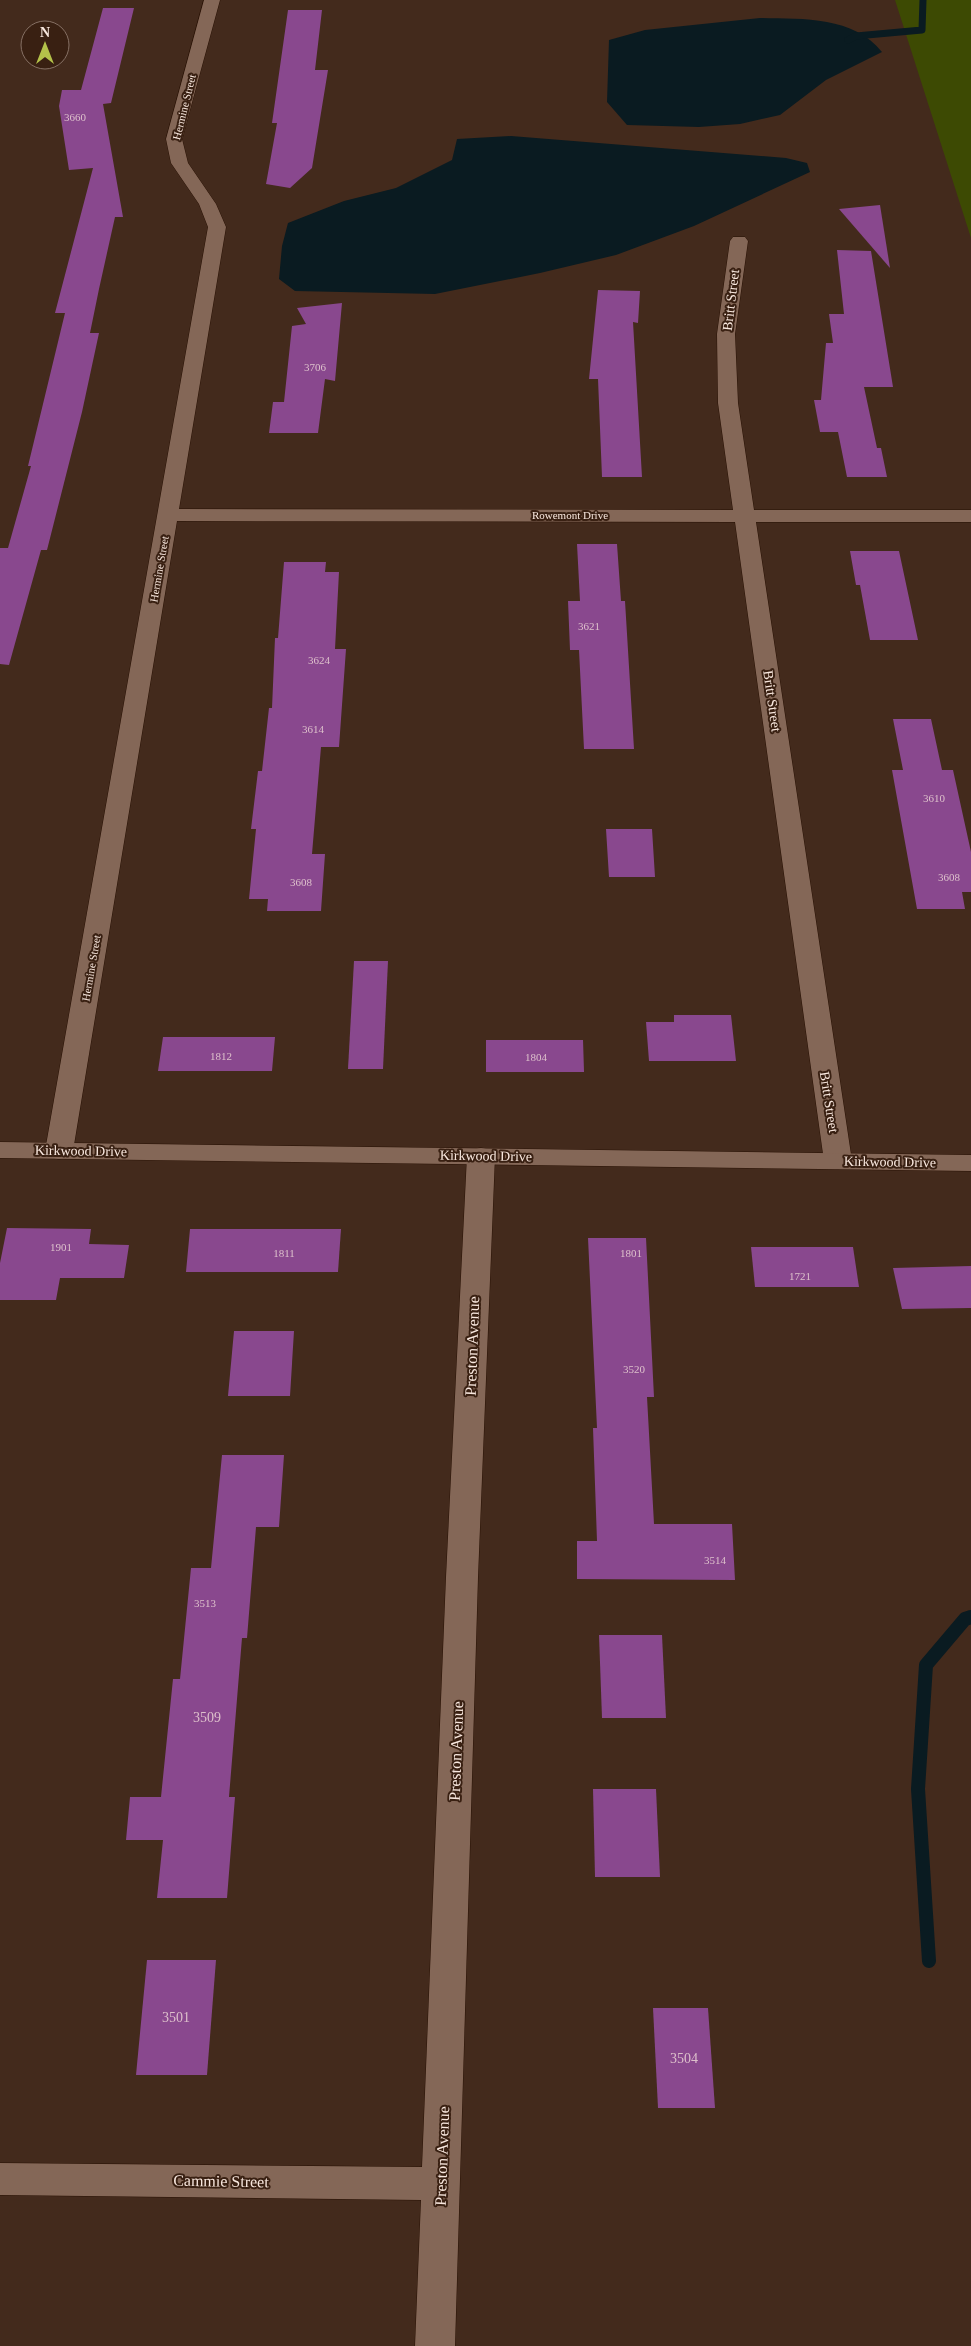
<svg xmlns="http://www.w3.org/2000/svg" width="971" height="2346" viewBox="0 0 971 2346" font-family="Georgia,serif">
<rect width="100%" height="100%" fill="#432a1c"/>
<polygon fill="#3d4a03" points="895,0 971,0 971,238"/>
<g fill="#0a1b21">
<path d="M760,18C802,19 853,16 882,52L826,80L780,115L740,124L699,127L627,125L607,102L609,40L645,30Z"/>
<polygon points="511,136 786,158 807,163 810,172 694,226 616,255 540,273 435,294 295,291 279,279 282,246 288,223 344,201 396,188 452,160 457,139"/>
</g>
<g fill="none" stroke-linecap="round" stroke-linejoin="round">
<polyline stroke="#0a1b21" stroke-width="7" points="848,40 856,36 922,30 923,0"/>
<polyline stroke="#0a1b21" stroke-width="14" points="929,1961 918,1789 926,1665 965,1619 971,1617"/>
</g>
<g fill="#89488e">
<polygon points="103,8 134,8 111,103 103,104 123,217 115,217 99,289 90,333 99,333 82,412 47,550 41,550 9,665 0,664 0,548 8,548 31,466 28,466 65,313 55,313 93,168 69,170 59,106 62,90 81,90"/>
<polygon points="288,10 322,10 315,70 328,70 312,168 290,188 266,184 277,123 272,123"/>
<polygon points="880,205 890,268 839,209"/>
<polygon points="837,250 871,251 893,387 864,387 877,448 881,448 887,477 847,477 838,432 820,432 814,400 821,400 826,343 833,343 829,314 844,314"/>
<polygon points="598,290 640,291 638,323 633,322 642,477 602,477 598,379 589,379"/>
<polygon points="342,303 335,381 325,379 318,433 269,433 273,402 284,402 292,326 306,324 297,308"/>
<polygon points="577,544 617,544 621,601 625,601 634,749 584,749 579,650 570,650 568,601 580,601"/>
<polygon points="850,551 899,551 918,640 870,640 860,585 856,585"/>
<polygon points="284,562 326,562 325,572 339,572 335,649 346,649 339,747 321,747 312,854 325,854 321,911 267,911 268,899 249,899 256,829 251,829 258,771 262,771 269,708 272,708 275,638 278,638"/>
<polygon points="893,719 931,719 942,770 953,770 971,852 971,892 962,892 965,909 917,909 892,770 903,770"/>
<polygon points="606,829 652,829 655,877 609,877"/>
<polygon points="354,961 388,961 383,1069 348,1069"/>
<polygon points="674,1015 731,1015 736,1061 649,1061 646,1022 674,1022"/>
<polygon points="163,1037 275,1037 272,1071 158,1071"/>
<polygon points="486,1040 583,1040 584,1072 486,1072"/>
<polygon points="7,1228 91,1229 89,1244 129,1245 124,1278 60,1278 56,1300 0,1300 0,1263"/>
<polygon points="190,1229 341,1229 338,1272 186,1272"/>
<polygon points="588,1238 646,1238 654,1397 647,1397 654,1524 732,1524 735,1580 577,1579 577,1541 597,1541 593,1428 597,1428"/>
<polygon points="751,1247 853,1247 859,1287 755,1287"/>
<polygon points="971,1266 971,1308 902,1309 893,1268"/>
<polygon points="234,1331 294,1331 290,1396 228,1396"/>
<polygon points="222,1455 284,1455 279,1527 256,1527 247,1638 242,1638 229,1797 235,1797 227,1898 157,1898 163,1840 126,1840 130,1797 161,1797 173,1679 180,1679 191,1568 211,1568"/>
<polygon points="599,1635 662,1635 666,1718 602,1718"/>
<polygon points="593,1789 656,1789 660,1877 595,1877"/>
<polygon points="147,1960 216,1960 207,2075 136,2075"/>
<polygon points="653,2008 708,2008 715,2108 658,2108"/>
</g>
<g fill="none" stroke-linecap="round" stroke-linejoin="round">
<g stroke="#291205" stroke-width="1">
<g id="street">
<polygon points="204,0 220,0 182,139 188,163 216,204 226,227 179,509 733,510 718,403 717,334 730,241 733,237 745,237 748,241 735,334 738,403 754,510 971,510 971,522 756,522 852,1161 848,1167 838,1169 828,1167 824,1161 735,522 177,521 73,1151 69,1157 59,1159 49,1157 45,1151 208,227 199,204 171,163 166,139"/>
<polygon points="481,1148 491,1150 495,1156 478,1577 455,2346 415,2346 421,2200 0,2195 0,2163 422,2167 446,1577 467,1156 471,1150"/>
</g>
</g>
<g stroke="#291205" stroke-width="1">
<polygon id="secondary" points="0,1142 971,1155 971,1171 0,1158"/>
</g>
<use href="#street" fill="#846757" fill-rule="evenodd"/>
<use href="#secondary" fill="#846757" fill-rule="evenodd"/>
</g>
<g text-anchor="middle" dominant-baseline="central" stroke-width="4" stroke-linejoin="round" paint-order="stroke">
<g font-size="11" fill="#f9e8df" stroke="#392012">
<text transform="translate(184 107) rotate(-76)">Hermine Street</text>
<text x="570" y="515">Rowemont Drive</text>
<text transform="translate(159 569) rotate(-80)">Hermine Street</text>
<text transform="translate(91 968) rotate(-80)">Hermine Street</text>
</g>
<g font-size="11" fill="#ddc0cb">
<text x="75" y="117">3660</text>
<text x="315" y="367">3706</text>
<text x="589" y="626">3621</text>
<text x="319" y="660">3624</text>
<text x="313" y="729">3614</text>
<text x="934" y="798">3610</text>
<text x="949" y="877">3608</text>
<text x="301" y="882">3608</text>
<text x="221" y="1056">1812</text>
<text x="536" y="1057">1804</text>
<text x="61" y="1247">1901</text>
<text x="284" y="1253">1811</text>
<text x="631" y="1253">1801</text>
<text x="800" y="1276">1721</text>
<text x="634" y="1369">3520</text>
<text x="715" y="1560">3514</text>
<text x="205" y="1603">3513</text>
</g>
<g font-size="14" fill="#f9e8df" stroke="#392012">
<text transform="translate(731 300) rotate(-83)">Britt Street</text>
<text transform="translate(772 701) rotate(82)">Britt Street</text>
<text transform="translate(829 1102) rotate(81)">Britt Street</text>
<text transform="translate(81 1151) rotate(1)">Kirkwood Drive</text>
<text transform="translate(486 1156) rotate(1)">Kirkwood Drive</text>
<text transform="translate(890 1162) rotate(1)">Kirkwood Drive</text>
</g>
<g font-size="14" fill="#ddc0cb">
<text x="207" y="1717">3509</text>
<text x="176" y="2017">3501</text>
<text x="684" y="2058">3504</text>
</g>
<g font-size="16" fill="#f9e8df" stroke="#392012">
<text transform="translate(472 1346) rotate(-88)">Preston Avenue</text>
<text transform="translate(456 1751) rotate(-88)">Preston Avenue</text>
<text transform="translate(442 2156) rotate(-88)">Preston Avenue</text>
<text transform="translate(221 2181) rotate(1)">Cammie Street</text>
</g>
</g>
<g transform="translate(45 45)"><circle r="24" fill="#392012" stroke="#867064"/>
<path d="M0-4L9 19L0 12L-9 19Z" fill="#b4c24a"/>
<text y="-8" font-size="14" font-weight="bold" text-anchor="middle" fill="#f9e8df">N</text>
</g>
</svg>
